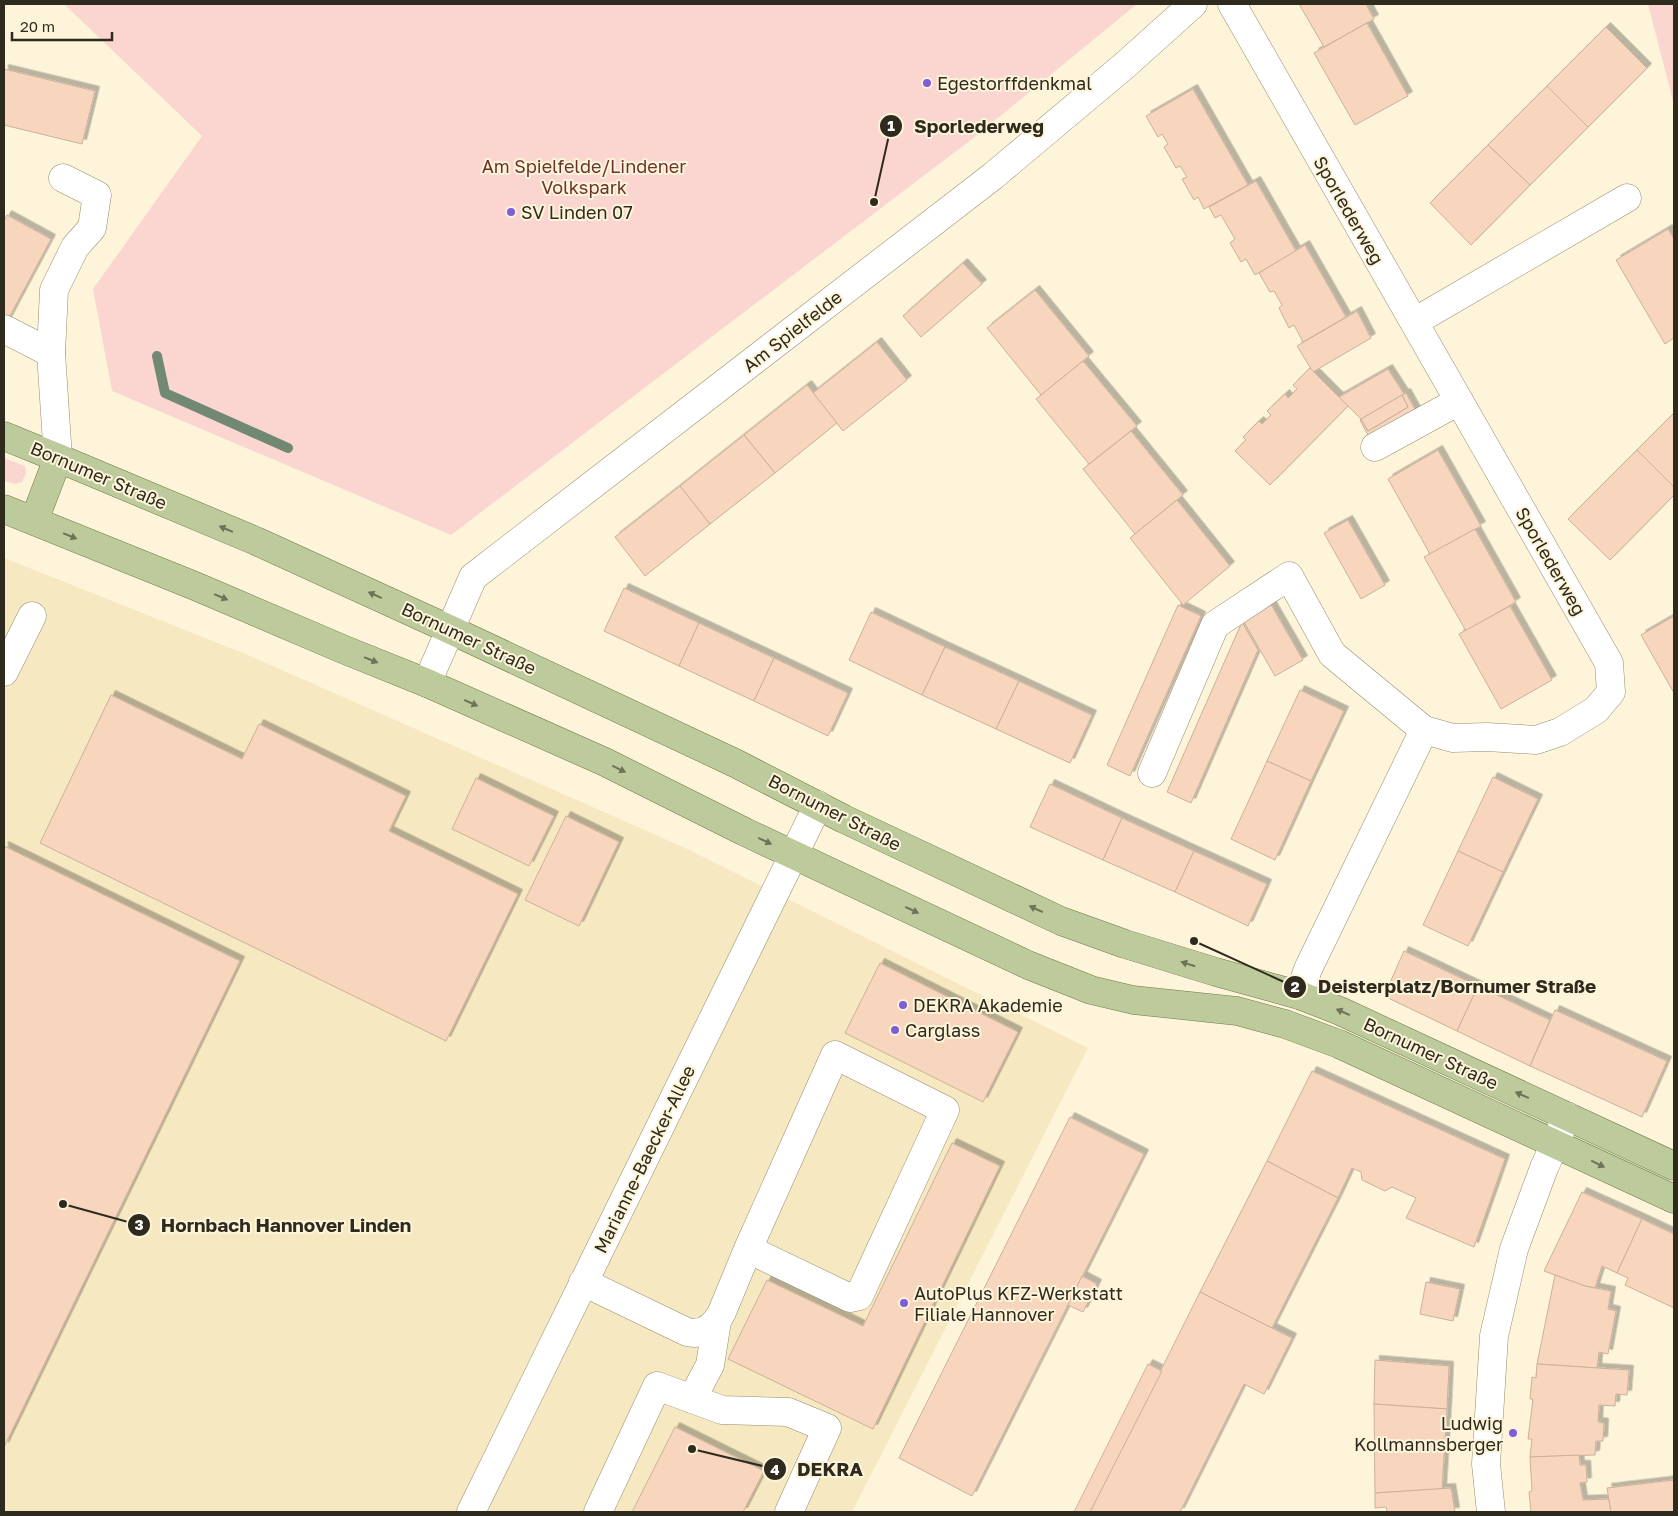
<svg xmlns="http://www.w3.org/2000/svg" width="1678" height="1516" viewBox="0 0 1678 1516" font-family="'Golos Text',sans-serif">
<defs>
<filter id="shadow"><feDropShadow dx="4.5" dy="-4.5" stdDeviation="0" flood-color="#0004"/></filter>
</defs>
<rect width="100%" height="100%" fill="#fdf4da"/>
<polygon fill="#f6e8c0" points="4,558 243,653 638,827 685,848 1088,1048 852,1512 4,1512"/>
<g fill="#fbd6d1">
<polygon points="64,4 1137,4 976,136 451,535 112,391 93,289 202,136"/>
<polygon points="1648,4 1674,4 1674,105"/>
<polygon points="4,458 25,466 26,473 22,482 15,484 4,481"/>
</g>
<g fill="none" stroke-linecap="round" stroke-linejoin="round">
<polyline stroke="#718873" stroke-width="10" points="157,356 165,393 288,448"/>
</g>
<g fill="#f7d6bd" stroke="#ccb09b" filter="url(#shadow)">
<polygon points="1299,4 1366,4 1374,19 1324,47"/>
<polygon points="1367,23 1408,96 1355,125 1314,53"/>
<polygon points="1606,27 1647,68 1588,127 1547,86"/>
<polygon points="4,69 95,91 82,144 4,125"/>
<polygon points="1547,86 1588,127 1530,185 1488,145"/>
<polygon points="1193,89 1248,185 1204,209 1198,197 1194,200 1182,179 1187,177 1180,166 1176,168 1164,147 1168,144 1162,134 1158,137 1146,116"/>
<polygon points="1488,145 1530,185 1471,245 1430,203"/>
<polygon points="1256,181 1296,251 1255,275 1246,259 1241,262 1230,243 1235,239 1221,215 1215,218 1209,207"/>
<polygon points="7,215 51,239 4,327 4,221"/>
<polygon points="1668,229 1674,239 1674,338 1665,344 1616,260"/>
<polygon points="1305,245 1346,317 1303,342 1294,325 1289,328 1279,308 1282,305 1274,291 1270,292 1259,273"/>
<polygon points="963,263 982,284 921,337 903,316"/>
<polygon points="1035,290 1089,356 1041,395 987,328"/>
<polygon points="1357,311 1371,338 1313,372 1297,346"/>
<polygon points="877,342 907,380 843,431 813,393"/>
<polygon points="1083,361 1137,426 1089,464 1036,399"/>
<polygon points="1310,368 1348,406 1270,485 1235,451 1246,440 1243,437 1259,421 1262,424 1271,415 1267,411 1285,394 1288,398 1297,389 1293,385"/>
<polygon points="1388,369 1404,394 1361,419 1339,397"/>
<polygon points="807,385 837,423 775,473 744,435"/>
<polygon points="1406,393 1416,411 1369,437 1360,420 1361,419 1368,431 1377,426 1408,407 1402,395"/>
<polygon points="1402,395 1408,407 1368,431 1361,419"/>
<polygon points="1674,413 1674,487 1637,450"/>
<polygon points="1131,431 1183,495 1135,534 1083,469"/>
<polygon points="744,435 775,473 710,524 680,486"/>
<polygon points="1438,450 1481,526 1430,554 1388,479"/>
<polygon points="1637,450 1674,487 1674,495 1610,560 1568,519"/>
<polygon points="680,486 710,524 645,576 615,537"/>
<polygon points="1177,500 1230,566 1183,605 1130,538"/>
<polygon points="1348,520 1385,585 1361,599 1324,533"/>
<polygon points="1475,529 1516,602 1466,631 1424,557"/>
<polygon points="624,588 699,623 679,666 604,631"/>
<polygon points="1269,601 1303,660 1275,676 1241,617"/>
<polygon points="1178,605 1201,616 1130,776 1107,765"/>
<polygon points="1510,606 1552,680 1501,709 1459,634"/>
<polygon points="871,612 945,647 922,695 849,660"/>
<polygon points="1674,616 1674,693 1641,635"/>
<polygon points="1242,622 1258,650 1191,803 1167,792"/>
<polygon points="699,623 774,658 754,701 679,666"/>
<polygon points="945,647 1019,681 996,729 922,695"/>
<polygon points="774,658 848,693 828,736 754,701"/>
<polygon points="1019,681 1092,715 1070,763 996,729"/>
<polygon points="1300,690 1344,711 1311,781 1267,761"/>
<polygon points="111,695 242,759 259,724 406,796 389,831 518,894 446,1041 40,843"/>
<polygon points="1267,761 1311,781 1275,860 1231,839"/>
<polygon points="1493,777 1538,799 1503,872 1458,851"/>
<polygon points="476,778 554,816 529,866 452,829"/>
<polygon points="1050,784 1122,818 1103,860 1030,827"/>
<polygon points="566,816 619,842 579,926 525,900"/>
<polygon points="1122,818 1194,851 1175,892 1103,860"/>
<polygon points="4,846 240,961 4,1447"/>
<polygon points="1194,851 1267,884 1248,926 1175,892"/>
<polygon points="1458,851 1503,872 1468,946 1423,925"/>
<polygon points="1404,951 1478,986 1457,1031 1384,996"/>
<polygon points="880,963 1018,1032 983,1102 845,1033"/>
<polygon points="1478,986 1550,1020 1530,1066 1457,1031"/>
<polygon points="1555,1010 1667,1061 1642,1117 1530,1066"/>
<polygon points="1312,1071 1505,1159 1474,1247 1406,1218 1416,1198 1392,1187 1385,1191 1362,1180 1361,1172 1352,1168 1338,1198 1267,1161"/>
<polygon points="1070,1117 1144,1154 972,1496 899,1458"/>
<polygon points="952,1143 1000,1166 873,1429 728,1359 767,1280 863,1326"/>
<polygon points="1267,1161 1338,1198 1272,1328 1200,1292"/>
<polygon points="1582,1192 1642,1219 1617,1273 1602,1266 1595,1288 1585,1286 1544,1271"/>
<polygon points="1642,1219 1674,1234 1674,1308 1625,1285 1628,1278 1617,1273"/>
<polygon points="1555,1275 1585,1286 1611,1291 1608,1309 1616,1311 1608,1354 1599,1352 1597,1368 1537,1364"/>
<polygon points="1082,1276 1097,1284 1083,1312 1068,1305"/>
<polygon points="1426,1282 1460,1289 1453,1321 1420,1314"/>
<polygon points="1200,1292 1292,1338 1264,1394 1244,1384 1180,1512 1090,1512"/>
<polygon points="1375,1360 1449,1366 1447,1409 1374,1404"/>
<polygon points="1148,1364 1162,1371 1090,1512 1074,1512"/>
<polygon points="1537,1364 1629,1370 1627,1395 1616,1394 1615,1406 1599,1405 1598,1422 1604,1423 1603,1441 1596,1441 1595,1455 1530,1457 1532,1439 1528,1439 1533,1399 1530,1399 1532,1377 1536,1378"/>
<polygon points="1374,1404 1447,1409 1442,1489 1375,1493"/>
<polygon points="675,1427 764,1471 743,1512 632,1512"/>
<polygon points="1579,1455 1580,1465 1586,1465 1587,1482 1580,1483 1583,1500 1609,1499 1611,1512 1531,1512 1529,1492 1532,1491 1530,1457"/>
<polygon points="1674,1480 1674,1512 1611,1512 1607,1488"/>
<polygon points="1451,1488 1455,1512 1387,1512 1386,1507 1375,1508 1375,1493"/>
</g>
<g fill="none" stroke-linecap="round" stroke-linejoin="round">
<g stroke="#968c6e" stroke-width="29">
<g id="minor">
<polyline points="1232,4 1609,663 1611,692 1596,710 1560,732 1536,740 1487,737 1453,738 1424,730 1308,969 1299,995"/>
<polyline points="1414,322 1627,198"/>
<polyline points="4,329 51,353"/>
<polyline points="1375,447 1459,401"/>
<polyline points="58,458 51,353 54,290 75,247 92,228 97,195 63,178"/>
<polyline points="4,672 32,616"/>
<polyline points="427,683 473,577 993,176 1124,66 1193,4"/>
<polyline points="1152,773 1215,625 1289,576 1332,654 1424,730"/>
<path d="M583,1282L687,1332C703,1336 715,1326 722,1312L748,1249L835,1055L945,1110L859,1296L850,1298L748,1249"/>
<polyline points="692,1399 710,1365 717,1321"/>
<polyline points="471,1512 818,805"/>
<polyline points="598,1512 657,1386 722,1410 788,1412 827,1428 789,1512"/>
<polyline points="1491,1512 1486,1464 1494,1336 1514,1249 1544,1168 1567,1116"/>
</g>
</g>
<g stroke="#6e7b45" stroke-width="29">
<g id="major">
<polyline points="4,436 58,458 256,541 451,630 735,763 844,819 1061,921 1125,944 1216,972 1299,995 1340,1011 1674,1166"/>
<polyline points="4,509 195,586 345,650 427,683 605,762 745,832 1028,965 1091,990 1133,1000 1237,1011 1285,1024 1339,1044 1674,1199"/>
<polyline points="34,521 58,458"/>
</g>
</g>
<use href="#minor" stroke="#fff" stroke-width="28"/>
<use href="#major" stroke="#bcca9c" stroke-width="28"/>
</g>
<defs><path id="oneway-solid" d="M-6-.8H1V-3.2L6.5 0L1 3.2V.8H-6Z" transform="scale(1.25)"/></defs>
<g fill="#6e7256">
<use href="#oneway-solid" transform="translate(226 529) rotate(-157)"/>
<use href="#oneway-solid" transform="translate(70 536) rotate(22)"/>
<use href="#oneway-solid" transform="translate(375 595) rotate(-156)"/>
<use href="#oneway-solid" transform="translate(221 597) rotate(23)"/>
<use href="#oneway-solid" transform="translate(371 660) rotate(22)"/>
<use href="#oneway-solid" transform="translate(471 703) rotate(24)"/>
<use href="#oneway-solid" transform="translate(619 769) rotate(26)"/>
<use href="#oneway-solid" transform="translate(765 841) rotate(25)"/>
<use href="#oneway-solid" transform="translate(1036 909) rotate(-155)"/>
<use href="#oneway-solid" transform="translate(912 910) rotate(25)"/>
<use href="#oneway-solid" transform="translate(1188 964) rotate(-163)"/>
<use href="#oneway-solid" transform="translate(1343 1012) rotate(-156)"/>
<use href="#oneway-solid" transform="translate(1522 1095) rotate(-156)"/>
<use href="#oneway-solid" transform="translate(1598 1164) rotate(26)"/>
</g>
<g fill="#7f5dd7" stroke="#fdf4da" stroke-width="2">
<circle cx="927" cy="83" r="5"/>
<circle cx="511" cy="212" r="5"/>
<circle cx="903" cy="1005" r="5"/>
<circle cx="895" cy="1030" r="5"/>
<circle cx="904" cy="1303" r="5"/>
<circle cx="1513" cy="1433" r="5"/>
</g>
<g text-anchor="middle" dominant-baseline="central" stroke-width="4" stroke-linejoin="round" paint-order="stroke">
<g font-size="18" fill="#2e2a1d" stroke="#fdf4da" text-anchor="start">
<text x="937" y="83">Egestorffdenkmal</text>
<text x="521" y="212">SV Linden 07</text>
<text x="913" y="1005">DEKRA Akademie</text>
<text x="905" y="1030">Carglass</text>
<text x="914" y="1293">AutoPlus KFZ-Werkstatt<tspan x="914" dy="21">Filiale Hannover</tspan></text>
<text x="1503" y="1423" text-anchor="end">Ludwig<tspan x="1503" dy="21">Kollmannsberger</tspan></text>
</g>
<g font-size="18" fill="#6a332d" stroke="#fdf4da">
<text x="584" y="166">Am Spielfelde/Lindener<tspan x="584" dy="21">Volkspark</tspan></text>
</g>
<g font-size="18" fill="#2e2a1d" stroke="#fdf4da">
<text transform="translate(1349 210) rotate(60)">Sporlederweg</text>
<text transform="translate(792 331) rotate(-38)">Am Spielfelde</text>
<text transform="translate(99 475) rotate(23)">Bornumer Straße</text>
<text transform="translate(1551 561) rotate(60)">Sporlederweg</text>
<text transform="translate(469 638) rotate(25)">Bornumer Straße</text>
<text transform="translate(835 812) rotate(27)">Bornumer Straße</text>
<text transform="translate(1431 1053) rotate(25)">Bornumer Straße</text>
<text transform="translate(644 1159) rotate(-64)">Marianne-Baecker-Allee</text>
</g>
</g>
<path fill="none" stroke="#2e2a1d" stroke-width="2" d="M874 202L891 126M1194 941L1295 987M63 1204L139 1225M692 1449L775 1469"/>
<g fill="#2e2a1d" stroke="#fdf4da" stroke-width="2">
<circle cx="874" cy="202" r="5"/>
<circle cx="1194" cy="941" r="5"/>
<circle cx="63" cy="1204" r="5"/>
<circle cx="692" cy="1449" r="5"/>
<circle cx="891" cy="126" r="12"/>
<circle cx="1295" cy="987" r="12"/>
<circle cx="139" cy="1225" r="12"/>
<circle cx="775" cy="1469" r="12"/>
</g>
<g font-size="15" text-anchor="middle" font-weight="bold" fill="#fff">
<text x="891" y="131">1</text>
<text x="1295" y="992">2</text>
<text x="139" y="1230">3</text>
<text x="775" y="1475">4</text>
</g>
<g font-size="19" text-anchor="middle" font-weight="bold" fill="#2e2a1d" stroke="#fdf4da" stroke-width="4" stroke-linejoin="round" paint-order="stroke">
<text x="979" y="133">Sporlederweg</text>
<text x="1457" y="993">Deisterplatz/Bornumer Straße</text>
<text x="286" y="1232">Hornbach Hannover Linden</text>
<text x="830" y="1476">DEKRA</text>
</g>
<rect width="1678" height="1516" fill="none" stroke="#2e2a1d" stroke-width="10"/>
<path d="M12 32v8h100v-8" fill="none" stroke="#2e2a1d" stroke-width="2.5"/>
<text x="20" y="32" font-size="15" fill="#2e2a1d" stroke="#fdf4da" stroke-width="4" paint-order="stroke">20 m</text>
</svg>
